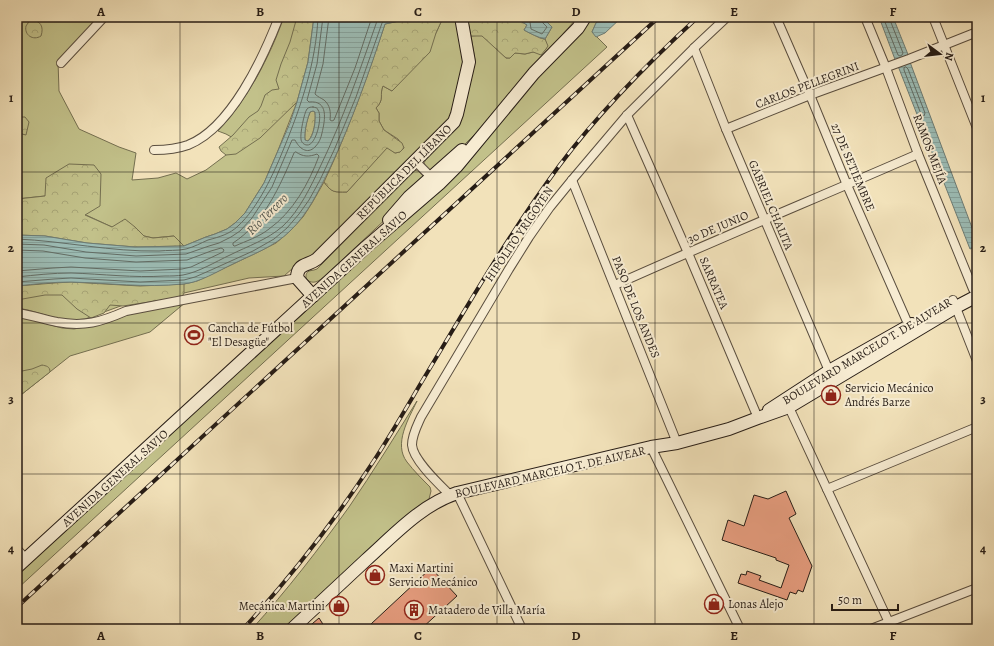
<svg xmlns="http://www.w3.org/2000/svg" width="994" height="646" viewBox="0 0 994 646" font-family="Alegreya,serif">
<defs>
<pattern id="forest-crowns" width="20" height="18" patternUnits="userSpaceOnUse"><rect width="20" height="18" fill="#c2c18a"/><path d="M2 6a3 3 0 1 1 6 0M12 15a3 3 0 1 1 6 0" fill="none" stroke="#a7a576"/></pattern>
<pattern id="water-rules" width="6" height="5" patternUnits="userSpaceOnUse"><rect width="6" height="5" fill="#9cbdb6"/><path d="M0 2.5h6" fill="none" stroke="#86a29c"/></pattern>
</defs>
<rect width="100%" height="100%" fill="#f2e2ba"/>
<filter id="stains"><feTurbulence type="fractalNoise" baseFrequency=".005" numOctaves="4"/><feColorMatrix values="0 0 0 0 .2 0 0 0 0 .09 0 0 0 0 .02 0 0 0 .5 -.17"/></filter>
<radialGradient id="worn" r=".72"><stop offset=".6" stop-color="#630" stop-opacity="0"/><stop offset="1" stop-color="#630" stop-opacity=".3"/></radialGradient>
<g fill="#c2c18a" stroke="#746f50">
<path d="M17,17H98L58,61L59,91L79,129L119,147L136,153L132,180L158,178L176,173L187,179L206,170L242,143L226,134L218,131C248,99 269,58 284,17H314L308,62L297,102L277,153L264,183L245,213L235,223L227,229L215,234L206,237L184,246L174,236L153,238L144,236L135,227H112L45,196L17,199Z"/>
<path d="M446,17H455L463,62L453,110L449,119L311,256L302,260L284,276L249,278L184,293L137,300L85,319L74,320L59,319L28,310L17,308V286L71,282L140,286L184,284L197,281L254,254L276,243L290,231L303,217L312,203L324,182C332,193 334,192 347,192L387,147L395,153L400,152L404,148L398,139L384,130L379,121V113L376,108C385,99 379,95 383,86L392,91L393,90L436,33L441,22Z"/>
<path d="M542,17H574L576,19L542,58L499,110L464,145L430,171C427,168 423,165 425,161L455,129L475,60L471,36L482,35L506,58H510L515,53L525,54L533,52H543L546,49L547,46L545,39L552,27Z"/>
<polygon points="591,17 603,17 596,23 592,32 607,47 17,589 17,572 317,301 370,252 529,88 588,21"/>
<path d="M414,170L418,171L424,177L392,213L323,278C317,282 313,284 307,280C305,276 306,273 309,271L314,270L317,269Z"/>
<polygon points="186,302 150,332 70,356 17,398 17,318 29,319 62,328 74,329 90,326 111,321 132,313"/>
<path d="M417,401C409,418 393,444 407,462C414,471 422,479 430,487L431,491L429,499L384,536L285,629H252C287,590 319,549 349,507C373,472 395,436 417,401Z"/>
</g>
<g fill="url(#forest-crowns)" stroke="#746f50">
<polygon points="297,17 314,17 308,62 297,102 260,138 236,154 226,155 221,151 219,147 233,135 249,117 258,111 261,106 265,95 272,90 279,89 276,80 281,64 290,42"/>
<path d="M418,17H446L441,22L436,33L430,52L393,90L392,91L383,86C379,95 385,99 376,108L379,113V121L384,130L402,143L404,148L400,152L395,153L387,148L347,192C334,192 332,193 324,182C348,131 367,78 385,24Z"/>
<polygon points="467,17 514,17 527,25 524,30 540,38 545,39 548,46 546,49 541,55 533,52 525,54 515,53 510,58 506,58 482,36 471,36"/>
<path d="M30,20C41,20 44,27 41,36C33,41 24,35 26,26C27,24 29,22 30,20Z"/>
<polygon points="17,109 20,117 25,117 29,122 26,135 22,134 20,129 17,133"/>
<path d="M311,111H313L315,112C316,121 314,135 308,141L305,140C304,133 307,117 311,111Z"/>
<polygon points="69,164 94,165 101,174 100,206 85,215 112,227 125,219 135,227 144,236 153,238 174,236 184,246 135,247 87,243 45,236 17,235 17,199 45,196 46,178"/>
<polygon points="71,282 140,286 184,284 184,293 182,297 123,306 110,305 104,313 91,318 77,309 62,295 45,295 17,300 17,286 54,283"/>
<path d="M42,365C46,366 50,366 50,372L17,398V375L22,371L32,369Z"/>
</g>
<g fill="url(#water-rules)" stroke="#6d7d76" fill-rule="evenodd">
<path d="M314,17H418L385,24C369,73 352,121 330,168C319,190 308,214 290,231C274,247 253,254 233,264C218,271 199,283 183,284C145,288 108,283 71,282C53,282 35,284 17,286V235L45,236L87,243L135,247L184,246L206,237L215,234L227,229L235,223L245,213L264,183L290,123L297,102L308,62ZM313,111L315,112C316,121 314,136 308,141L305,140C304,132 307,120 310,112Z"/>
<path d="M514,17H529L531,18L532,17H542L552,27L545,39C537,37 531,34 524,30L527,25Z"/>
<polygon points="603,17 622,17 605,33 596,37 592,32 596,23"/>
<polygon points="879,17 893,17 909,57 896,62"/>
<polygon points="910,62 977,241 977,246 970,249 898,66"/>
</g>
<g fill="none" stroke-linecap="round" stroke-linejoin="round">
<g stroke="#626d66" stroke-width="1">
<path d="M329,17L323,64L315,94C318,97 321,98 324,100C330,105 331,112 330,120L332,121L334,120L355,68L372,17"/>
<polyline points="522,17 530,22 531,29 542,34 547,27 541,21 540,17"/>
<polyline points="883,17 898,55 900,56 902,55 903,53 890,20 889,17"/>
<polygon points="906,67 908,69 925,113 924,116 921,114 904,70 904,68"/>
<path d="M313,107C316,108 317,107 318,110C323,116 316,146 307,145C304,145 301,142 301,139C300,134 304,113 307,109C309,107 311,107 313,107Z"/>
<path d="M296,152C303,157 309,157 317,154L319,156C309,183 293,212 269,229C259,237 246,241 235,246H234L233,245V243C264,223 280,186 294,153Z"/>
<path d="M17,239C64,241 111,252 159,251C167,250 178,251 186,249C194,247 201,243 208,240C219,237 230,234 238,226C258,208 274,173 284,148C301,106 316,63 318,17"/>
<path d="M17,244L44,245L86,252L136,256L186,254L209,246L219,243L231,237L240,231L252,218L272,187L292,140H295C299,148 307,155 315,147C319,143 321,138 322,133C325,120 329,100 309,102L307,100L317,64L323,17"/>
<polyline points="17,250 43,251 85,258 136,262 187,260 211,251 221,248 223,249 224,250 223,252 191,267 182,269 140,271 71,267 53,268 17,271"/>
<path d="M17,277C35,275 53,273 71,273C103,274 133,278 165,276C171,276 177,276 183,275C199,272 215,262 230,255C248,246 267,240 283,226C300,210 311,186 321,165C343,119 360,70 377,21L380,17"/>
<polyline points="17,282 54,279 71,278 140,282 184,280 195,277 211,270 253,251 274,239 287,228 299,214 309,200 320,180 335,148 356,97 382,23 385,20 399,17"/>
</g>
</g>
<g fill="#e79d7f" stroke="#271d16">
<polygon points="786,491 796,514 789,518 812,566 803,592 798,590 796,594 790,592 787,600 738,583 741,574 746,575 747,571 761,576 759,580 781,588 789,565 776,560 776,558 722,540 728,520 744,526 754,495 768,499"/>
<polygon points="431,568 457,596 421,629 376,629 371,624"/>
<polygon points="319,618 326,629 306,629"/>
</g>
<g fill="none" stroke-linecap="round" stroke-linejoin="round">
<g stroke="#5a4e3f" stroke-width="10">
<g id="street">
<polyline points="776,17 810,95 847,185 909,326"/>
<polyline points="865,17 886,68 918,154 973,289"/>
<polyline points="933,17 977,128"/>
<polyline points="694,48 726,129 829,371"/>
<polyline points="61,63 104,17"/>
<polyline points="627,115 688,253 758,418"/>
<polyline points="726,129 810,95 909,59 977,32"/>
<path d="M154,150C166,150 177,149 188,145C231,128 263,58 279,17"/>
<polyline points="415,161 434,180"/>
<polyline points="572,180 677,443"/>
<path d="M615,285C715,240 817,198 918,154"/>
<polyline points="953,300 977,361"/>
<path d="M17,313C31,315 43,319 57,322C84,327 101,322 126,311L297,278"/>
<polyline points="787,403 892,629"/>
<polyline points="651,447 740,629"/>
<polyline points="827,489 977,427"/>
<polyline points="457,493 522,629"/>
<path d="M450,495C439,484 413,460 412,445C412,435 417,426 421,417L509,269L529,237L550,207L572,180L627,115L694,48L727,17"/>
<polyline points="17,549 26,559"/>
<polyline points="871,629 977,588"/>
</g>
</g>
<g stroke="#271d16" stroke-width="14">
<g id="secondary">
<polyline points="389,220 409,197 462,150"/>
<path d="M313,296L297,278C297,263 308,266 317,259L454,122L457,114L469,62L461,17"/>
<polyline points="769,410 829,371 912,324"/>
<polyline points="17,567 366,247 439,184 457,166 534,73 578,28 585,17"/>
<path d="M292,629C317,606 341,583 366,560C394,535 421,505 457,493L651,447L677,443L729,429L758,418L789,407L956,307L977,296"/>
</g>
</g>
<use href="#street" stroke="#f7ecd2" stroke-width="8"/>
<use href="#secondary" stroke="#f7ecd2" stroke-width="12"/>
<g stroke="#271d16" stroke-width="4">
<g id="rail">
<polyline points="17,607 659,17"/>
<path d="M243,629C290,578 335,520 373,462C390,436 405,410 421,383C465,310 508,235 559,166C600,111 648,63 698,17"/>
</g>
</g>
<use href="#rail" stroke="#f7ecd2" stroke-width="2.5" stroke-dasharray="8" stroke-linecap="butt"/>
</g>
<path fill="none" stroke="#271d16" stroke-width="1" stroke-opacity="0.55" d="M180,17V629M339,17V629M497,17V629M655,17V629M814,17V629M17,172H977M17,323H977M17,474H977"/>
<defs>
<g id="stadium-ring" transform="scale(1)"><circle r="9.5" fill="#f7ecd2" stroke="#8f2418" stroke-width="1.5"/><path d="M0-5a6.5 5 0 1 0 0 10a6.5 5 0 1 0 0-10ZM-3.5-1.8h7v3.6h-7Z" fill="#8f2418"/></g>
<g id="shop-ring" transform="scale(1)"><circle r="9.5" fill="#f7ecd2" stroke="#8f2418" stroke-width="1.5"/><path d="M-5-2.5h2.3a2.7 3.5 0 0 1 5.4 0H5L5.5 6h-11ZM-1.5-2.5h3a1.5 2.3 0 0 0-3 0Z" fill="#8f2418"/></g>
<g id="building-ring" transform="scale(1)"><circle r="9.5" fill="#f7ecd2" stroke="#8f2418" stroke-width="1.5"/><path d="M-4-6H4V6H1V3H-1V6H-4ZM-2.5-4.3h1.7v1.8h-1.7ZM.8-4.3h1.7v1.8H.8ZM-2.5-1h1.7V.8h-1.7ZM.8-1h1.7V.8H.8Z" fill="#8f2418"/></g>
</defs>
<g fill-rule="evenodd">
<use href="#stadium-ring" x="194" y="335"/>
<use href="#shop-ring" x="831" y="395"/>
<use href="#shop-ring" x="375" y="575"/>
<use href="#shop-ring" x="714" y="604"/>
<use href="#shop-ring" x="339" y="606"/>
<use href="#building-ring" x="414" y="610"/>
</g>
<g text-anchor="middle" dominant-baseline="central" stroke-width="4" stroke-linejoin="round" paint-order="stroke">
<g font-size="12" fill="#271d16" stroke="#f7ecd2">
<text transform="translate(807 85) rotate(-21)">CARLOS PELLEGRINI</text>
<text transform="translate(930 149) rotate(69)">RAMOS MEJÍA</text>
<text transform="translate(853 167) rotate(67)">27 DE SETIEMBRE</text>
<text transform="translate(404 172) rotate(-45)">REPÚBLICA DEL LÍBANO</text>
<text transform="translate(771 205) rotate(67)">GABRIEL CHALITA</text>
<text transform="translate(718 227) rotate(-23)">30 DE JUNIO</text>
<text transform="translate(519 234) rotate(-56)">HIPÓLITO YRIGOYEN</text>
<text transform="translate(354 259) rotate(-42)">AVENIDA GENERAL SAVIO</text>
<text transform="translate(714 283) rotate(67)">SARRATEA</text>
<text transform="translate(636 307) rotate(68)">PASO DE LOS ANDES</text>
<text transform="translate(867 351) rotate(-31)">BOULEVARD MARCELO T. DE ALVEAR</text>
<text transform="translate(550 472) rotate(-13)">BOULEVARD MARCELO T. DE ALVEAR</text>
<text transform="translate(115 478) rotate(-42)">AVENIDA GENERAL SAVIO</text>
</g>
<g font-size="12" fill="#271d16" stroke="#f7ecd2" text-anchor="start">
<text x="208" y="328">Cancha de Fútbol<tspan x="208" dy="14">"El Desagüe"</tspan></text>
<text x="845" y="388">Servicio Mecánico<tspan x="845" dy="14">Andrés Barze</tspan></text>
<text x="389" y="568">Maxi Martini<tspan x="389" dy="14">Servicio Mecánico</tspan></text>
<text x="728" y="604">Lonas Alejo</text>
<text x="325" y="606" text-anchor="end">Mecánica Martini</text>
<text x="428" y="610">Matadero de Villa María</text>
</g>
<g font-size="13" font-style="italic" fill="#50554e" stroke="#f7ecd2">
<text transform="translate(267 214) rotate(-45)">Río Tercero</text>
</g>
</g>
<rect width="994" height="646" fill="none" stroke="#f2e2ba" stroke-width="44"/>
<g transform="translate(940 54) rotate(105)" stroke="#f7ecd2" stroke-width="3" paint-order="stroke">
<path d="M0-3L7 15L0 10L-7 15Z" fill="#271d16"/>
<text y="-6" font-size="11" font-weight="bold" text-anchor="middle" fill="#271d16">N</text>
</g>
<path d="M832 604v6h66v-6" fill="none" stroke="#271d16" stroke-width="2"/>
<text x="838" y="604" font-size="12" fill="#271d16" stroke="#f7ecd2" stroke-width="3" paint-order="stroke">50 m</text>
<rect x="22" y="22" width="950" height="602" fill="none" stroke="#271d16" stroke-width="1.5"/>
<g font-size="13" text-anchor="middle" font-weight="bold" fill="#271d16">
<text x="101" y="16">A</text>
<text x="260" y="16">B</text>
<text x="418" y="16">C</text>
<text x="576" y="16">D</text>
<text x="734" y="16">E</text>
<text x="893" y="16">F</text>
<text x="11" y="102">1</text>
<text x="983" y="102">1</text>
<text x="11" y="252">2</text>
<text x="983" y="252">2</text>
<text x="11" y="403">3</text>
<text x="983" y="403">3</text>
<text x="11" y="553">4</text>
<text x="983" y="553">4</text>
<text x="101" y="640">A</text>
<text x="260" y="640">B</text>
<text x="418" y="640">C</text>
<text x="576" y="640">D</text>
<text x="734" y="640">E</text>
<text x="893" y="640">F</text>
</g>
<rect width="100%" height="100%" filter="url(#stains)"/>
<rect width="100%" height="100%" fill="url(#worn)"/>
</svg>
